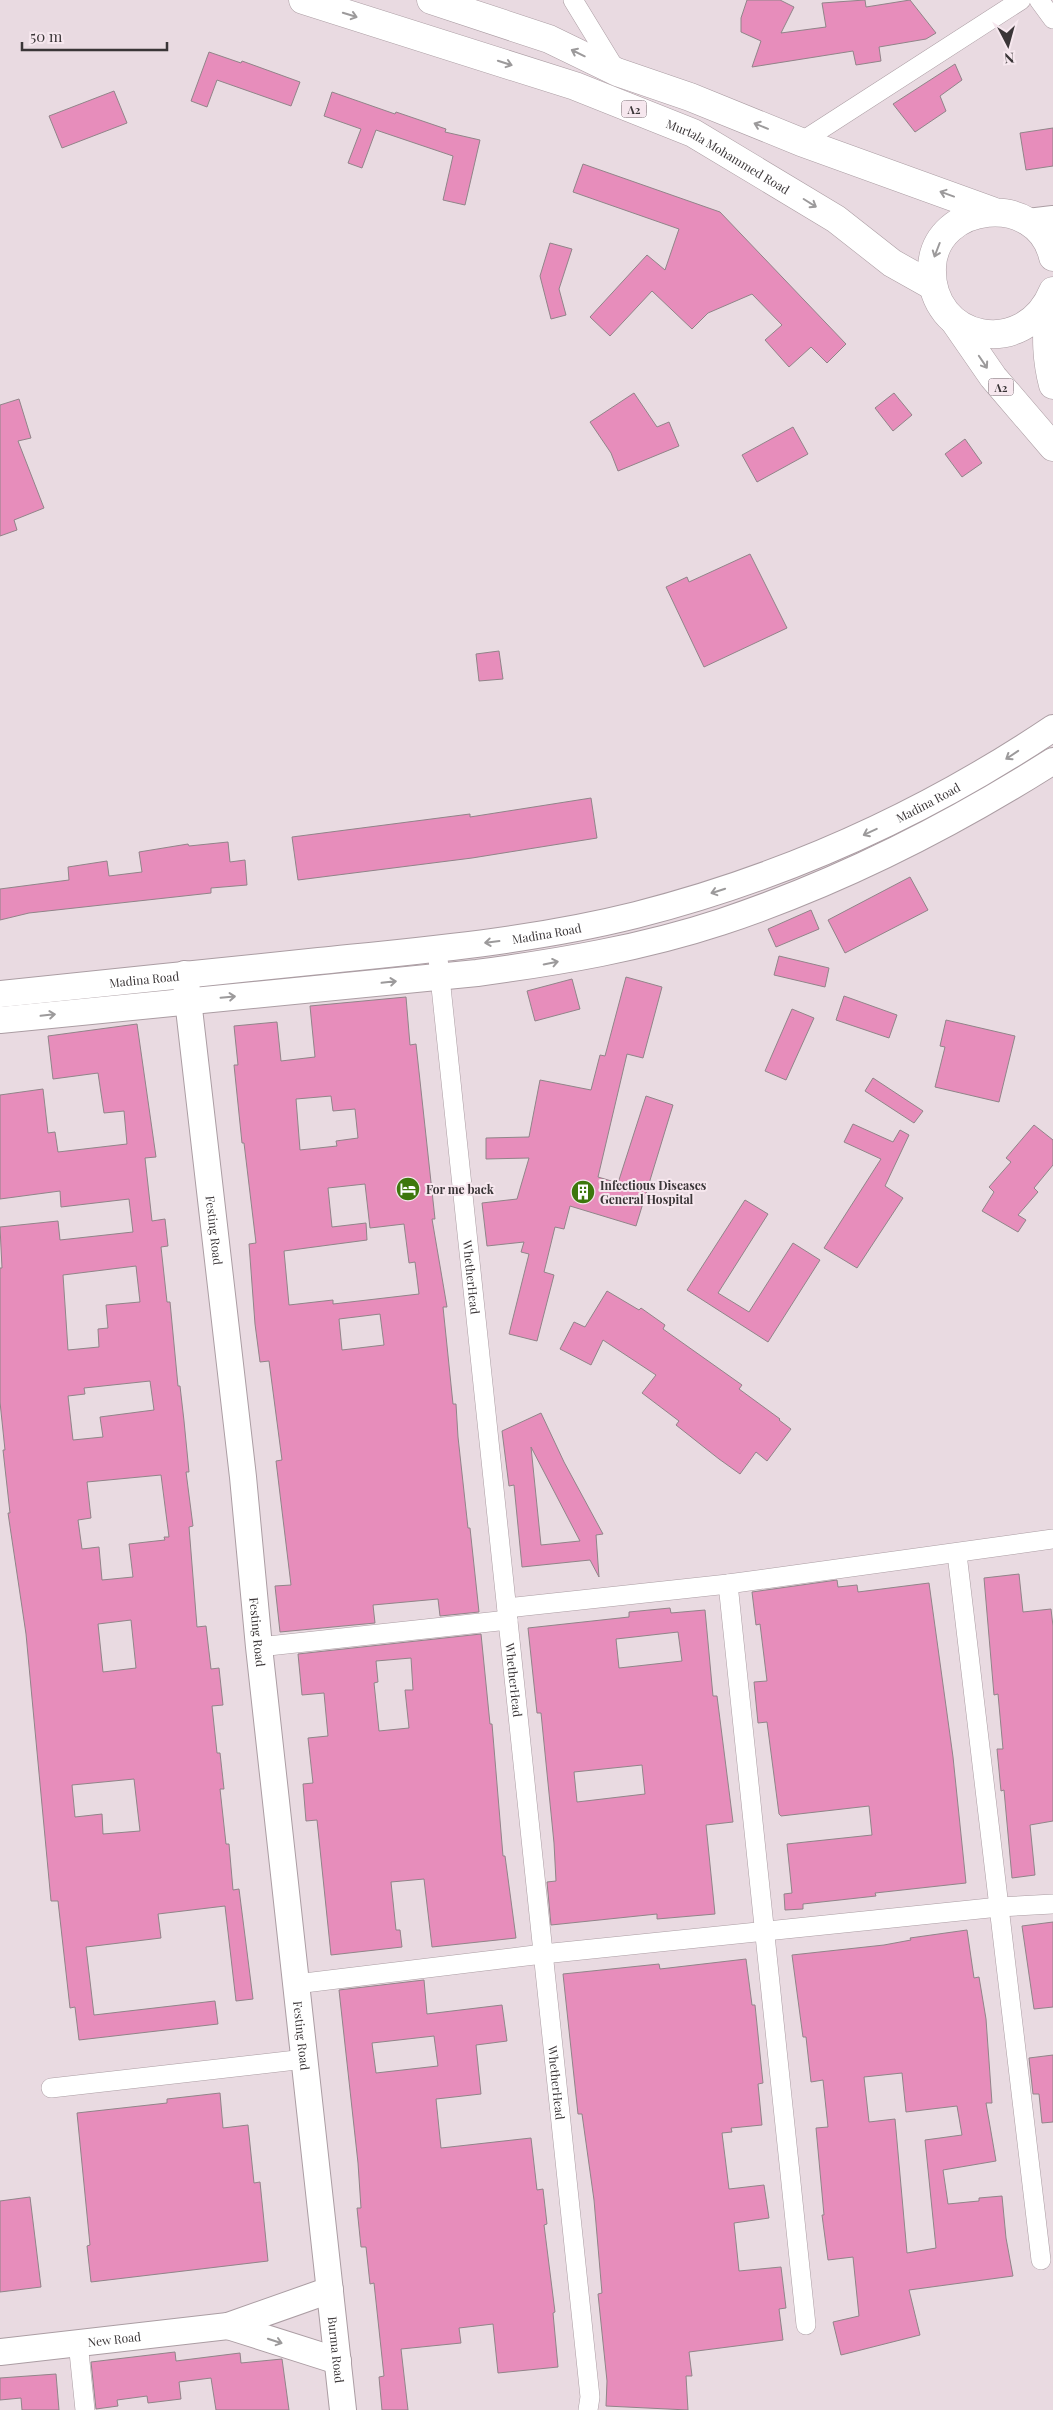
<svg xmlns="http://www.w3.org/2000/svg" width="1053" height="2410" viewBox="0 0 1053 2410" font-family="'Playfair Display',serif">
<rect width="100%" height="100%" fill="#e9dae1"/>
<g fill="#e78dbb" stroke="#918489" fill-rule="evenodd">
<polygon points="747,0 780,0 794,7 781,33 826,27 822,3 865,0 866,7 910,0 936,33 926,39 879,47 881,61 856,65 853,51 752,67 761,41 741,32 741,18"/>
<polygon points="209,52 241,63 242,61 300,82 291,106 217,80 207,107 191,101"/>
<polygon points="955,64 962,80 940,96 946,111 915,132 893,104"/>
<polygon points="114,91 127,123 62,148 49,116"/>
<polygon points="332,92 395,114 396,112 446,129 445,132 480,140 465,205 443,200 453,156 376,130 362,168 348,163 361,129 324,116"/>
<polygon points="1053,128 1053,166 1026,170 1020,133"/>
<polygon points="583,164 720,212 846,344 827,363 811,347 789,367 765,340 782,325 752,294 708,313 692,329 652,291 610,336 590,317 647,255 665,270 679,229 573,192"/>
<polygon points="550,243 572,249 559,289 566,315 551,319 540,276"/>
<polygon points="634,393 657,427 669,422 679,446 618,471 611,453 590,422"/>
<polygon points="894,393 912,415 893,431 875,408"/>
<polygon points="19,399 31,438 18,441 44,508 14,520 17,530 0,536 0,405"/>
<polygon points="793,427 808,454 757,482 742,455"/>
<polygon points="965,439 982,463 962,477 945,454"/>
<polygon points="750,554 787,628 704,667 666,587 687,577 689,582"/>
<polygon points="499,651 503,679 479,681 476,654"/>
<polygon points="591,798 597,838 472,858 298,880 292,837 470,814 470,817"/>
<polygon points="228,842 230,862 245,860 247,885 211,888 211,893 29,913 0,920 0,889 69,880 68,867 107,861 109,876 142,872 139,852 188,844 189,846"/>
<polygon points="910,877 928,910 845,953 828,920"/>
<polygon points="811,910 819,929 776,947 768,929"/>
<polygon points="779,956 829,968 825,987 774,975"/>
<polygon points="626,977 662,987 643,1058 627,1054 598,1177 618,1183 646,1096 673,1105 636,1226 570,1206 564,1229 555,1227 544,1272 554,1275 537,1341 509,1334 529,1254 521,1252 524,1242 487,1246 482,1203 517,1199 529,1158 486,1159 486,1138 529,1137 540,1080 591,1090 600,1055 605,1056"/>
<polygon points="572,979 580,1009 535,1021 527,991"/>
<polygon points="844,996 897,1015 889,1038 836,1020"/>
<path d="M406,997L410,1045L416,1044L435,1219H432L447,1307H443L453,1404H456L458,1437L468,1528H470L479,1612L440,1616L438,1599L373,1605L375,1623L280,1632L275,1586L291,1585L276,1461L282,1460L269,1361L260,1362L255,1324L249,1244L256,1243L244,1143H242L234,1065H238L234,1026L277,1022L281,1061L315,1057L310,1006ZM331,1096L333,1111L355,1109L358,1138L336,1141L337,1146L300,1150L296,1099ZM365,1184L370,1228L404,1224L409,1263L415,1262L419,1294L333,1304V1300L289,1305L284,1251L367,1240L366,1223L332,1227L328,1188ZM380,1314L384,1345L342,1350L339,1319Z"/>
<polygon points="792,1009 814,1018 786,1080 765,1071"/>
<polygon points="946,1020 1015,1036 999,1102 935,1087 945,1047 940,1046"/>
<path d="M137,1024L156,1157L145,1158L152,1221L165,1219L168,1246L161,1247L167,1302H170L178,1386H180L184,1421L189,1472H186L193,1526L189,1527L197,1627L206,1626L211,1669L219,1668L223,1705L212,1706L217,1753H220L224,1789H220L226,1844H229L233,1890L239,1889L253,1999L236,2001L225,1906L158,1914L161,1938L86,1947L94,2015L215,2001L218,2024L79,2040L75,2007L70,2008L58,1901H51L26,1634L8,1513H10L3,1450H5L0,1402V1268H2L0,1227L58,1221L60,1240L133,1232L129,1199L61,1207L60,1191L0,1199V1095L43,1089L48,1133L55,1132L58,1152L127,1144L124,1111L104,1113L98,1073L53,1079L48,1036ZM136,1266L140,1302L106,1305L108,1328L98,1329L99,1347L68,1350L63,1275ZM150,1381L154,1410L100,1417L103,1437L73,1440L68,1396L85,1394L84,1388ZM161,1475L169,1537H164L165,1540L129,1544L133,1577L102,1580L99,1547L82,1549L78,1520L91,1518L87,1482ZM131,1620L136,1668L103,1672L98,1624ZM134,1779L140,1831L103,1834L102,1814L75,1817L72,1785Z"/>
<polygon points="873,1078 923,1111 914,1123 865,1091"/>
<polygon points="853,1124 893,1142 900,1130 909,1135 885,1186 903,1198 857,1268 824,1248 881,1159 844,1142"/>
<polygon points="1034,1125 1053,1140 1053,1165 1034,1188 1038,1192 1018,1215 1026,1220 1018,1232 982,1211 994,1192 989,1187 1011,1162 1006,1158"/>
<polygon points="745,1200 768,1214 718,1293 749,1312 793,1243 820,1260 768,1342 687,1290"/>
<polygon points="607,1291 639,1310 641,1308 665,1325 663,1329 742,1385 739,1389 780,1419 779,1420 791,1429 767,1461 756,1452 740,1474 719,1459 676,1425 679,1421 642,1393 656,1375 603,1340 591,1365 560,1349 574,1322 585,1327"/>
<path d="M541,1413L564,1462L603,1534L596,1535L599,1577L590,1560L522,1567L514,1485L509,1486L502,1431ZM531,1447L580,1541L541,1545Z"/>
<polygon points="1019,1574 1023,1612 1051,1609 1053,1626 1053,1821 1030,1825 1035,1875 1012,1878 1004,1790 1001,1791 997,1749 1003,1749 998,1694 994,1695 984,1578"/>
<polygon points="837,1580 838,1587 857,1585 858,1592 929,1583 953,1757 966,1883 875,1893 876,1896 803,1904 803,1909 785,1910 784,1894 792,1893 787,1844 872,1835 869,1806 781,1816 779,1814 767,1722 758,1723 754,1682 767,1681 760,1624 756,1625 752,1592"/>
<path d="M670,1608L671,1613L705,1610L713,1696H717L733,1822L706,1825L715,1914L657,1919V1914L551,1925L547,1882L556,1881L554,1843L541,1713H537L528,1628L629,1617V1612ZM678,1632L682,1661L619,1668L616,1639ZM642,1765L645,1794L577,1802L574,1772Z"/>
<path d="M481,1634L490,1724H492L503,1856H505L516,1938L432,1947L424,1879L391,1882L396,1930H400L402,1947L331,1955L317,1820L306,1821L303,1784L313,1783L308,1738L328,1736L324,1693L302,1695L298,1654ZM411,1658L413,1690H405L409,1728L379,1731L374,1683L378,1682L376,1661Z"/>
<polygon points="1053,1922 1053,2007 1034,2009 1022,1926"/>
<path d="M967,1930L974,1978L979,1977L986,2019L992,2103H986L996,2161L943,2170L948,2204L979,2201V2198L1002,2196L1006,2238L1013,2276L909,2290L920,2335L841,2355L833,2322L859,2316L853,2257L828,2260L822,2215H824L816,2128L828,2127L823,2080L811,2082L806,2037H803L792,1955L884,1945L911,1940L910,1938ZM902,2073L906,2112L957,2106L962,2135L925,2140L936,2248L907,2253L895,2119L869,2122L864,2077Z"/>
<polygon points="746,1959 752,2005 755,2005 763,2083 758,2084 762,2125 731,2128 732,2132 722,2133 729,2189 764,2185 769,2218 734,2223 739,2271 781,2267 786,2308 779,2309 783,2340 689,2352 692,2376 686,2376 688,2410 606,2406 607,2381 598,2294 602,2293 594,2200 582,2114 578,2114 563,1974 659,1964 660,1969"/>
<path d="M424,1980L427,2014L502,2005L507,2041L476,2045L481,2094L436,2099L441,2148L531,2138L537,2190L543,2189L547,2224L544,2225L555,2312L553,2313L558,2367L498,2373L493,2324L459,2328L461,2343L401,2349L408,2410H382L379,2377L384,2376L374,2283L370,2284L366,2247H361L357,2208H361L358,2163L339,1990ZM434,2036L438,2066L376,2073L372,2043Z"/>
<polygon points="1053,2055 1053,2122 1042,2123 1039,2094 1033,2094 1029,2058"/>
<polygon points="220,2093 223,2128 248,2125 254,2183 260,2182 268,2261 91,2282 87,2246 90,2245 77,2113 167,2103 167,2099"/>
<polygon points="30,2197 41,2287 0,2292 0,2201"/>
<polygon points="175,2352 176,2361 240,2353 241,2363 282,2359 289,2410 216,2410 211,2378 179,2382 181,2399 148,2403 147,2396 117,2400 118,2406 96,2409 91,2362"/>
<polygon points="56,2374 59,2410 22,2410 21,2398 0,2400 0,2378"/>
</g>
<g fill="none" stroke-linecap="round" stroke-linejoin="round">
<g stroke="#ab9da3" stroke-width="20">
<g id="street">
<polyline points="573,0 617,72"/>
<polyline points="1039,0 1053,19"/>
<polyline points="801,142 1021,0"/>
<path id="s1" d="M437,949L590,2397L588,2410"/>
<polyline points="957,1554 1041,2260"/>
<polyline points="728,1584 806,2325"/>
<polyline points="507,1608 728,1584 1053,1539"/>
<polyline points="259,1647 508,1620"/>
<polyline points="296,1984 543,1954 999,1907 1053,1904"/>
<polyline points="51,2088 305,2059"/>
<polyline points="78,2342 85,2410"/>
</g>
</g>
<g stroke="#ab9da3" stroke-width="28">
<g id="secondary">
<polyline points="1028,222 1053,219"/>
<path id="s2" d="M185,974L243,1477L259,1647L343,2410"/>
<path id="s3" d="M0,994C106,983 213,972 319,961C426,950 532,941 636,915C785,877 925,814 1053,728"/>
<path d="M0,1020L477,973C559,962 642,948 721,922C838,883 949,827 1053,761"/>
<polyline points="228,2326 338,2361"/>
<path id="s4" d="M0,2352L228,2326L330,2290"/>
</g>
</g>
<g stroke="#ab9da3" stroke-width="29">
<g id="highway">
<path id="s5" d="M303,0L575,86L693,133L836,219L892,263L933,286"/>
<polyline points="431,0 549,39 617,72 690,97 801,142 992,211"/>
<path d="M1053,257C1038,191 935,202 932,267C929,342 1025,360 1053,291"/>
<path d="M1048,303C1047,333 1045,355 1053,385"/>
<polyline points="955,322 993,377 1053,447"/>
</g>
</g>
<use href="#street" stroke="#fff" stroke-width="19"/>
<use href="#secondary" stroke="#fff" stroke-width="26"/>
<use href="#highway" stroke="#fff" stroke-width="28"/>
</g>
<defs><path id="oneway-shaft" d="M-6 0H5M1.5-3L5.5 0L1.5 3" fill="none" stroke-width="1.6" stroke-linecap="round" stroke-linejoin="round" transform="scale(1.25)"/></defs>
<g stroke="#9c9a9b">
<use href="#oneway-shaft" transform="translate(350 15) rotate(17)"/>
<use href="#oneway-shaft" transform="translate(578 53) rotate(-154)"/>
<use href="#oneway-shaft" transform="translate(505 63) rotate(18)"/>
<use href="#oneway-shaft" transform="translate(761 126) rotate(-158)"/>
<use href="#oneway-shaft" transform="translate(947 194) rotate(-160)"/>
<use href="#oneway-shaft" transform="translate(810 203) rotate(32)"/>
<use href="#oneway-shaft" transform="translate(937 250) rotate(111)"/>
<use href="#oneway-shaft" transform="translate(983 362) rotate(56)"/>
<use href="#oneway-shaft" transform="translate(1012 755) rotate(146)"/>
<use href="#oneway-shaft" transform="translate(870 832) rotate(155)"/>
<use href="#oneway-shaft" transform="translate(718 891) rotate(162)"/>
<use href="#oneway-shaft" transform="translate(492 942) rotate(173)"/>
<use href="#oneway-shaft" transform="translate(551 963) rotate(-11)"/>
<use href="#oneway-shaft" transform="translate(389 982) rotate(-6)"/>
<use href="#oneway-shaft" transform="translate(228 997) rotate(-5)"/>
<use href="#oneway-shaft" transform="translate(48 1015) rotate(-6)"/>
<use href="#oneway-shaft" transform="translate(275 2341) rotate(18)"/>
</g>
<defs>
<g id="hotel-disc" transform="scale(1.25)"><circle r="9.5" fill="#3d770d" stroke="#f6e7ee"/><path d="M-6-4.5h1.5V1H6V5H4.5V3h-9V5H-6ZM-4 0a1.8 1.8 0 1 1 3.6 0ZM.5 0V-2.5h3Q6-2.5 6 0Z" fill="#fff"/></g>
<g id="building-disc" transform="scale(1.25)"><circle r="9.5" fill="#3d770d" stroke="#f6e7ee"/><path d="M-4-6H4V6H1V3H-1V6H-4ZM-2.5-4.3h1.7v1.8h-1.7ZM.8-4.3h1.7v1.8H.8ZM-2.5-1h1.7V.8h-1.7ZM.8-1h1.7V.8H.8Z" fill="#fff"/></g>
</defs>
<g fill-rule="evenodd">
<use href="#hotel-disc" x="408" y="1189"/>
<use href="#building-disc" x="583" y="1192"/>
</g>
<g text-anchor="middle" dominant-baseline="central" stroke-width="4" stroke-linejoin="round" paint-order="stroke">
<g fill="#f6e7ee" stroke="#726a6e" stroke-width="1">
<rect x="621.5" y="100.5" width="25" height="17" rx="4"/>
<rect x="988.5" y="378.5" width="25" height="17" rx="4"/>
</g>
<g font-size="11" font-weight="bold" fill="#3a3537">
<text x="634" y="109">A2</text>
<text x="1001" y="387">A2</text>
</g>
<g font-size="12" fill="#3a3537" stroke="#f6e7ee">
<text stroke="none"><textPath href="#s5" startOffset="454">Murtala Mohammed Road</textPath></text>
<text stroke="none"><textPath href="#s3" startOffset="955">Madina Road</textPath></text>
<text stroke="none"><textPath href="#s3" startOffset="550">Madina Road</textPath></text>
<text stroke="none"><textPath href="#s3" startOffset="145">Madina Road</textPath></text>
<text stroke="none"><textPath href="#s2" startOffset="258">Festing Road</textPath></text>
<text stroke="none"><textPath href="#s1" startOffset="330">WhetherHead</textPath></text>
<text stroke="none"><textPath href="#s2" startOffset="662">Festing Road</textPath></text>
<text stroke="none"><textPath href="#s1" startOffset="735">WhetherHead</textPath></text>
<text stroke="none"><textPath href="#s2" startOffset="1068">Festing Road</textPath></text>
<text stroke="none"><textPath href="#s1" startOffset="1140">WhetherHead</textPath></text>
<text stroke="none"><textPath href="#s4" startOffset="115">New Road</textPath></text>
<text stroke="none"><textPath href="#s2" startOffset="1384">Burma Road</textPath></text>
</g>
<g font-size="12" font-weight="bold" fill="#3a3537" stroke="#f6e7ee" text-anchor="start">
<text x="600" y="1185">Infectious Diseases<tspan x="600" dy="14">General Hospital</tspan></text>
<text x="426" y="1189">For me back</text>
</g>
</g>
<g transform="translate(1008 45) rotate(174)" stroke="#f6e7ee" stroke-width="4" paint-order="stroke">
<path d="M0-4L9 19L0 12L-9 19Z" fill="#3a3537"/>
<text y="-8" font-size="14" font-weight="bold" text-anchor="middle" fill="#3a3537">N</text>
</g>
<path d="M22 42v8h145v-8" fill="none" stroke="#3a3537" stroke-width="2.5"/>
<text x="30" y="42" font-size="15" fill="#3a3537" stroke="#f6e7ee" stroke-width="4" paint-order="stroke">50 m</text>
</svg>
